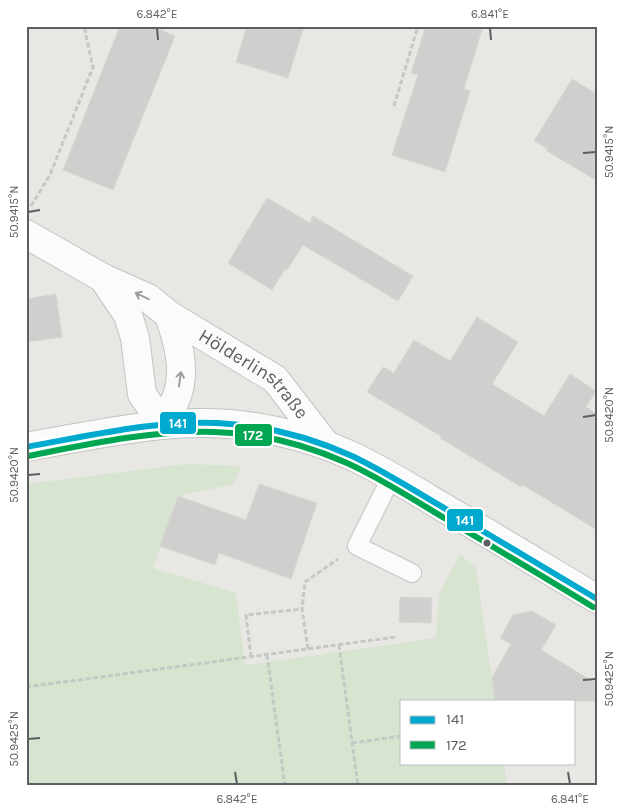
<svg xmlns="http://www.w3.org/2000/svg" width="623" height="812" viewBox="0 0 623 812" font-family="Karla,sans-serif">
<rect width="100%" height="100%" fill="#e9e7e4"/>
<polygon fill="#d6e4d0" points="186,464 241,466 234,484 178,496 153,568 236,593 245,665 436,638 439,594 460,554 476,568 495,701 402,701 402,763 504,763 507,786 26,786 26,484"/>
<g fill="#d1cfcd" stroke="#d8d6d3">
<polygon points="120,26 151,26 175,36 113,190 63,170"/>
<polygon points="247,26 304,26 288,78 236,62"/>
<polygon points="426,26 483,26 464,89 470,91 445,172 392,155 418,75 411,73"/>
<polygon points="572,79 597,94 597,181 547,151 548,149 534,141"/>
<polygon points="267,198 310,223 313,216 413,276 398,301 303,245 287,270 285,269 272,290 228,263"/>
<polygon points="56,294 62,337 26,342 26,299"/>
<polygon points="477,317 518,342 492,384 544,416 570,374 596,391 586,407 597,414 597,530 523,485 521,487 440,438 441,436 367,392 383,367 394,373 414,340 450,361"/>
<polygon points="259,484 317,503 291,579 219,553 215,565 160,546 178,496 246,520"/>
<polygon points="400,597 432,598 431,623 399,622"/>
<polygon points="532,611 556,625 541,650 597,684 597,701 495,701 492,677 511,644 500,638 513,615"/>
</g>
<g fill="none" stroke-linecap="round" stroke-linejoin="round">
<g stroke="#c3c4c4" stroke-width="20">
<polyline id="lane" points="391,478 357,546 412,573"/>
</g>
<g stroke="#c3c4c4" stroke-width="30">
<g id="street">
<path id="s1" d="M26,234L103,278L148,298L169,315L275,379L326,445"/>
<path d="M103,278L128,315L135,338L142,394L163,425C168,414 175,403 178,393C186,366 177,340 169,315"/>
</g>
</g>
<g stroke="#c3c4c3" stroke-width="30">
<path id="secondary" d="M26,447C83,437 140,424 198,423C248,422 307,435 352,456C386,472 419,493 451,512C500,540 548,570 597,599"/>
</g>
<g stroke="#c3c9c4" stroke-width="3" stroke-dasharray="5 2.5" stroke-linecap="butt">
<polyline points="394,106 418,26"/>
<polyline points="31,206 50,175 93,67 84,26"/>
<polyline points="339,645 358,786"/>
<polyline points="308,649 302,609 305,582 338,559"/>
<polyline points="267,655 285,786"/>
<polyline points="251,657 246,615 302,609"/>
<polyline points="26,687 396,637"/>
<polyline points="352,743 402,736"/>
</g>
<use href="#lane" stroke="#fcfbfb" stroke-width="18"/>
<use href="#street" stroke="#fcfbfb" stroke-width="28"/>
<use href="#secondary" stroke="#fcfbfb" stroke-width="28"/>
<g stroke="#fff" stroke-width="10">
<path id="bus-1" d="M26,447C89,436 153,420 217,423C263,425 310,437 352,456C386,472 418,493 451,512C500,541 548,570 597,599"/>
</g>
<g stroke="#fff" stroke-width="10">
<path id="bus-2" d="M28,456C89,444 152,430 215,432C260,433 306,445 347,463C382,479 414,500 446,519C495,548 544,577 593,607"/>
</g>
<use href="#bus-1" stroke="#00a9ce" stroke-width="6"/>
<use href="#bus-2" stroke="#00a651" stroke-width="6"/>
</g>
<defs><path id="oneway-shaft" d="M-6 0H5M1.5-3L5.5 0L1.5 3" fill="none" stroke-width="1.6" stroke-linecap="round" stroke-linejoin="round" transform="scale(1.25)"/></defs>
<g stroke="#9b9d9f">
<use href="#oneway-shaft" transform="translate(142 296) rotate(-155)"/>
<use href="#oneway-shaft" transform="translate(180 379) rotate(-82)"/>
</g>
<path fill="none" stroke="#5a5f61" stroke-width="2" d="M157,28L158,40M490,28L491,40M583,153L596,152M28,212L40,210M583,417L596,415M28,475L40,474M583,680L596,679M28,739L40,738M235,772L237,784M568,772L570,784"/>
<circle fill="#5a5f61" stroke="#fff" stroke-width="2" cx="487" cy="543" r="4.5"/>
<g text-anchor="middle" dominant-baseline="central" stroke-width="4.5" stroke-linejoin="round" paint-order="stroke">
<g font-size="19" fill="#5a5f61" stroke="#fff">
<text stroke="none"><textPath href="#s1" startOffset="269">Hölderlinstraße</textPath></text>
</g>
</g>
<g stroke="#fff" stroke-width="2">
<rect x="159" y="411" width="38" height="24" rx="5" fill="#00a9ce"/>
<rect x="234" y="423" width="39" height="24" rx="5" fill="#00a651"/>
<rect x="446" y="508" width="38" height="24" rx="5" fill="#00a9ce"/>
</g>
<g font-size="14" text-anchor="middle" font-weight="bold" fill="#fff">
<text x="178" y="428">141</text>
<text x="253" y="440">172</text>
<text x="465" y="525">141</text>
</g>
<rect width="623" height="812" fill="none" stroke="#ffffff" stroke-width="55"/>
<rect x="400" y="700" width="175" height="65" fill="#ffffff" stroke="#bdbfc0"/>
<rect x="410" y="716" width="25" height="8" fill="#00a9ce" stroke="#bdbfc0"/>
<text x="446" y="724" font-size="15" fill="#5a5f61">141</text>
<rect x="410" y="741" width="25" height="8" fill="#00a651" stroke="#bdbfc0"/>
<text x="446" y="750" font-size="15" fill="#5a5f61">172</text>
<rect x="28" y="28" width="568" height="756" fill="none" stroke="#5a5f61" stroke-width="2"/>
<g font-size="12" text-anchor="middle" fill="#5a5f61">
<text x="157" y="18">6.842°E</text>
<text x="490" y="18">6.841°E</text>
<text transform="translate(609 152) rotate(-90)" y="4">50.9415°N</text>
<text transform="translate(14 212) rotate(-90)" y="4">50.9415°N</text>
<text transform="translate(609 415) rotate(-90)" y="4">50.9420°N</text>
<text transform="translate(14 475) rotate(-90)" y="4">50.9420°N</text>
<text transform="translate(609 679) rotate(-90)" y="4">50.9425°N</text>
<text transform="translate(14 739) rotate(-90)" y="4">50.9425°N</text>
<text x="237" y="803">6.842°E</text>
<text x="570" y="803">6.841°E</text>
</g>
</svg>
